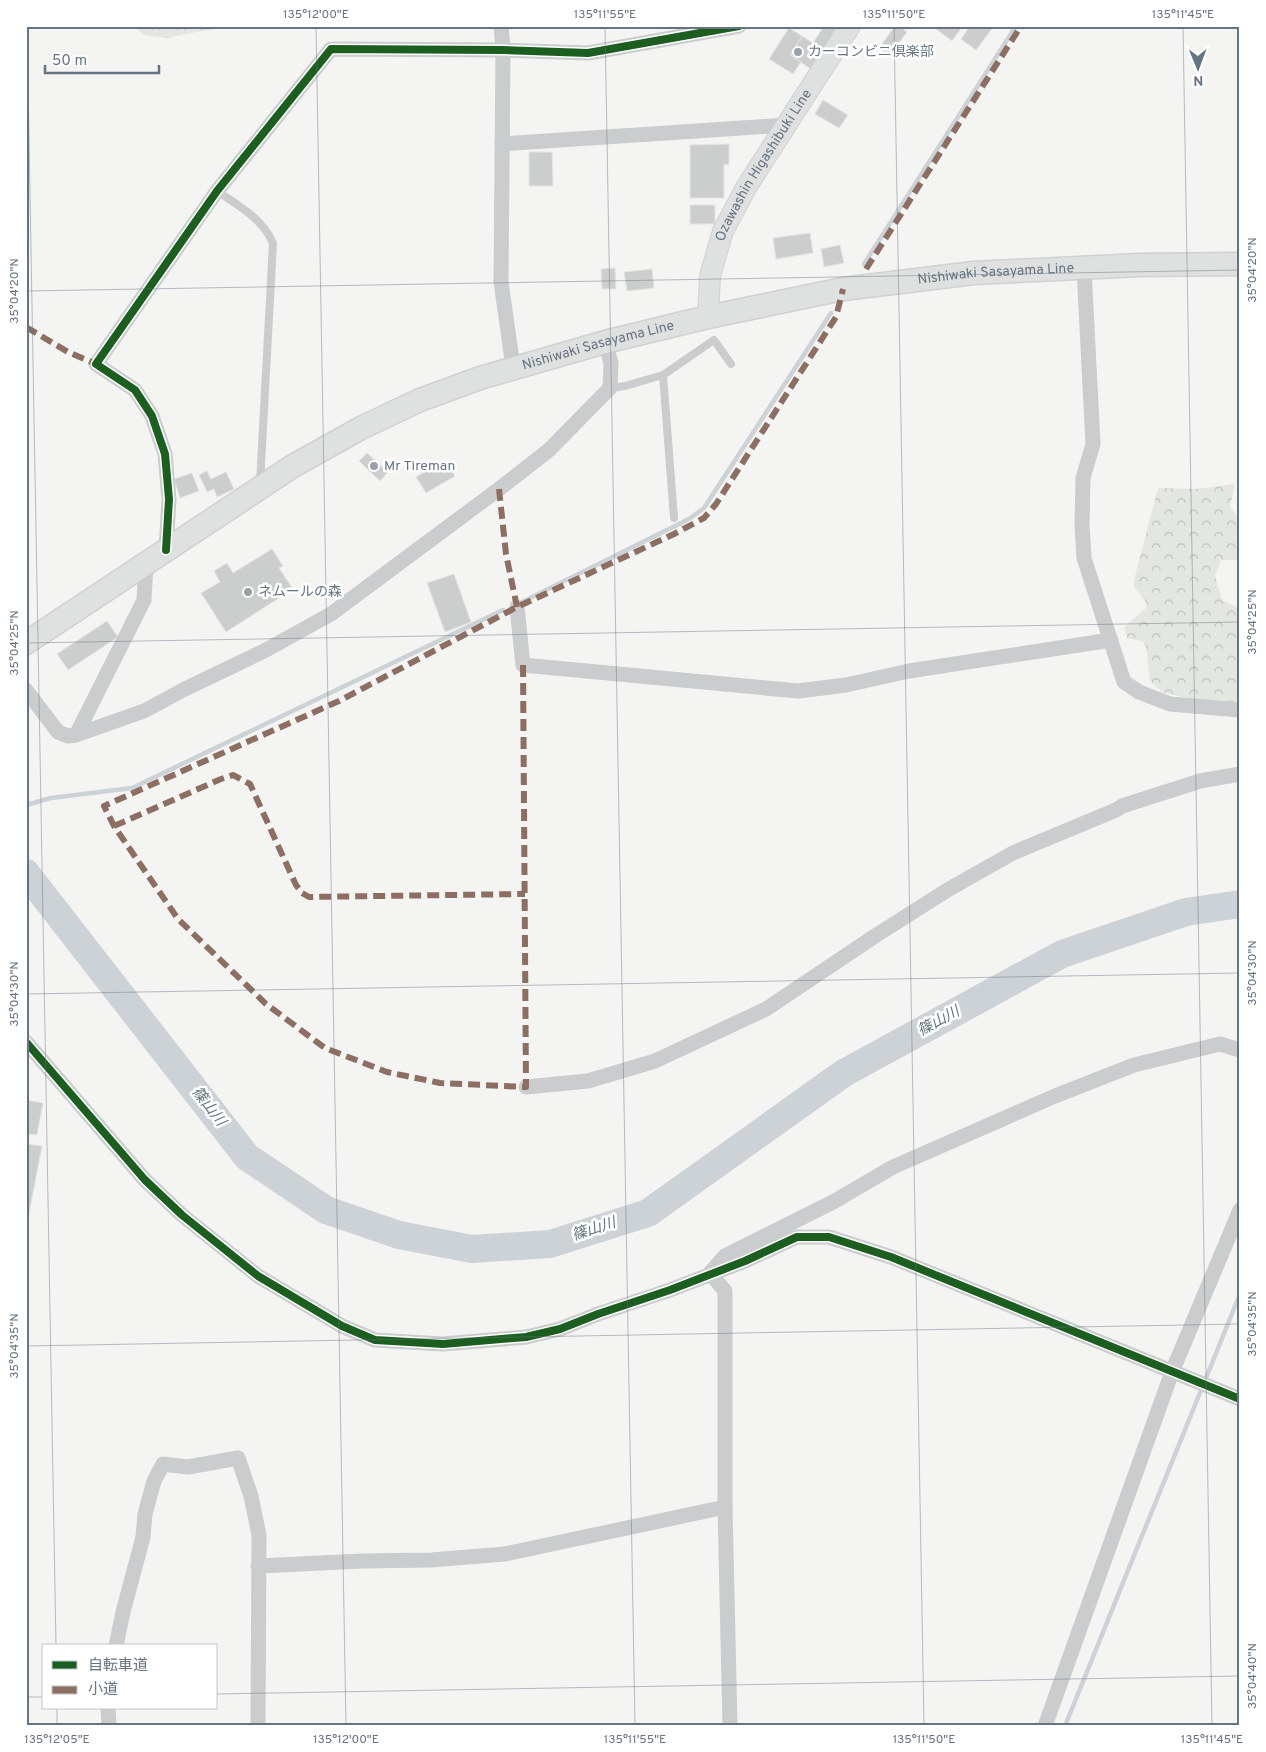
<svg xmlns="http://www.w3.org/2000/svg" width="1266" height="1752" viewBox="0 0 1266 1752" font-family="Overpass,'Noto Sans JP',sans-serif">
<defs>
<pattern id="forest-crowns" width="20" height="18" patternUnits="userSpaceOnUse" patternTransform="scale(1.25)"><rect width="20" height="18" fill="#e4e7e1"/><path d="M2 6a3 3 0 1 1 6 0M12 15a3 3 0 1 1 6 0" fill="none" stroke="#bdc0bc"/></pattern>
</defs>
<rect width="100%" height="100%" fill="#f4f4f3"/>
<g fill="url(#forest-crowns)">
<polygon points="133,26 216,26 213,29 165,38 144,35"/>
<polygon points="1235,484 1230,507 1240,519 1240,560 1221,560 1215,576 1222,600 1240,609 1240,702 1216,706 1162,692 1150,681 1146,647 1143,642 1127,638 1124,627 1146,608 1146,602 1134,587 1134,580 1158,488 1196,489"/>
</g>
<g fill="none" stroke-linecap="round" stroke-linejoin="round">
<g stroke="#ccd2d6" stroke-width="4.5">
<polyline points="864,264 1016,26"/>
<polyline points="518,604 689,519 704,508 831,313"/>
<polyline points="26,805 51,798 132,788 503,610"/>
<polyline points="1065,1726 1240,1294"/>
</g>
<polyline stroke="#ccd2d6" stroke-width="28" points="26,873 247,1157 326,1210 399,1235 472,1249 550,1244 648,1213 844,1073 1062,954 1186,912 1240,904"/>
</g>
<g fill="#cccece" stroke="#e4e4e3">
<polygon points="824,26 829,26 839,32 814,71 790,55 802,36 813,43"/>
<polygon points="895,26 899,26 907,32 889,56 879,48"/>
<polygon points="932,26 963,26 952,41"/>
<polygon points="970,26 994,26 976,50 961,39"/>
<polygon points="789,28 802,36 790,55 801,62 793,74 769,59"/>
<polygon points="823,100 848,115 839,128 815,114"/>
<polygon points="729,144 729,165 724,164 724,198 690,198 690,145"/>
<polygon points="529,152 552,152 553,186 529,186"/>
<rect x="690" y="205" width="25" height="19"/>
<polygon points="810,233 813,253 776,259 773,238"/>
<polygon points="840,245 844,263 824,267 821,249"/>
<polygon points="615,268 616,289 602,289 601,269"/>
<polygon points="652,269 654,288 627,291 624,272"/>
<polygon points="367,453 388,472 380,481 359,461"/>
<polygon points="445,460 455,476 426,493 416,477"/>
<polygon points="207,471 211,479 226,472 234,489 217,497 214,489 207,492 199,475"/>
<polygon points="192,473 199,491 180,498 174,479"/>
<polygon points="272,549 283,566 279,568 293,589 226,632 201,593 220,582 214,571 227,563 233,573"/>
<polygon points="454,574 471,622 445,632 427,583"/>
<polygon points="107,621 118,637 68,670 57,654"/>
<polygon points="26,1100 43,1103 37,1135 26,1134"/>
<polygon points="26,1144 42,1146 26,1229"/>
</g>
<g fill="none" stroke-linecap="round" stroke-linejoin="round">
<g stroke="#d0d1d1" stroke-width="22">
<g id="secondary">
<path id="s1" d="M708,317L710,276L723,231L747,186L850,26"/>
</g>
</g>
<g stroke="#d0d1d1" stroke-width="25">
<g id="primary">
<path id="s2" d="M26,643L293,466L361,428L420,400L480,378L605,342L708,317L843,289L974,273L1140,265L1240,264"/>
</g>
</g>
<g stroke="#cacccd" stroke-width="8">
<path d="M217,191C239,206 262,218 273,243L260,483"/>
<polyline points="663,375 714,340 731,364"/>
<polyline points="610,388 625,386 663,375 674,518"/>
</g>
<g stroke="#cacccd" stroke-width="15">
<polyline points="501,26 503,50 501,282 513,367"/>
<polyline points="502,144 787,125"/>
<polyline points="1084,268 1093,444 1083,478 1082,525 1084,558 1124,682 1139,692 1170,704 1240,710"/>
<polyline points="166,550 169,499 165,454 152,416 135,390 96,364 217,191 331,49 503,50 588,53 739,26"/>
<polyline points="517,607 523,665 798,691 846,685 909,671 1111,640"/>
<polyline points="26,690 58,732 68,736 76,735 144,711 185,689 266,650 331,614 499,489 549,450 610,388 611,363 605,342"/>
<polyline points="76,735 144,600 146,563"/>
<polyline points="26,1042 145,1180 182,1215 258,1276 342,1326 375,1340 443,1344 526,1337 560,1329 598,1314 670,1290 745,1261 797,1237 829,1237 891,1257 1240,1399"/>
<polyline points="526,1087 588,1081 655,1061 766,1009 875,936 949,889 1013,853 1116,810 1122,806 1200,781 1240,774"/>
<polyline points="711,1272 725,1256 833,1202 893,1167 1055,1096 1134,1065 1220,1044 1240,1050"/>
<polyline points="710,1273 725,1291 725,1507 730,1726"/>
<polyline points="258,1566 363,1561 431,1560 505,1554 725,1507"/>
<polyline points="116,1646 123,1612 143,1537 145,1514 154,1481 163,1464 188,1467 238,1458 251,1496 259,1535 258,1726"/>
<polyline points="108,1708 109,1726"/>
<polyline points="1045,1726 1172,1372 1240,1210"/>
</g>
<use href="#secondary" stroke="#dfe0e0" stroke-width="20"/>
<use href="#primary" stroke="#dfe0e0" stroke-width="22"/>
<g stroke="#8d6e63" stroke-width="6" stroke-dasharray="12 6" stroke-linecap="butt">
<polyline points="866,269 1021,26"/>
<polyline points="26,327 68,352 96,364"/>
<polyline points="499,489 506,554 517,607"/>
<polyline points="523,665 526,1087 440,1083 387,1072 325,1048 266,1004 178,919 114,826 104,806 339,701 517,607 674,534 704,518 716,504 836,317 843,289"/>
<polyline points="114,826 221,779 233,775 250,784 296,885 302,893 309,897 525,894"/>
</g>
<g stroke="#fff" stroke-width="11">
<g id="cycleway">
<polyline points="166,550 169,499 165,454 152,416 135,390 96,364 217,191 331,49 503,50 588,53 739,26"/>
<polyline points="26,1042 145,1180 182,1215 258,1276 342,1326 375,1340 443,1344 526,1337 560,1329 598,1314 670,1290 745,1261 797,1237 829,1237 891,1257 1240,1399"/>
</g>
</g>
<use href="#cycleway" stroke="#1b5e20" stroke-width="8"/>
</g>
<path fill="none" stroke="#667481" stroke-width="1" stroke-opacity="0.45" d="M27,26L56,1646M316,26L346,1726M605,26L635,1726M894,26L924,1726M1183,26L1212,1726M26,291L1240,270M26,643L1240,622M26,994L1240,973M26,1346L1240,1324M216,1694L1240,1676M26,1697H44M57,1708V1726"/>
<g fill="#98a1a9" stroke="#fff" stroke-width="2">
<circle cx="798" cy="52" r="5"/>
<circle cx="374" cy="466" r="5"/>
<circle cx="248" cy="592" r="5"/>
</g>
<g text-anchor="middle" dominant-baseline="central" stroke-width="5" stroke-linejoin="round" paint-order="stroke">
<g font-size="14" fill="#667481" stroke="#fff" text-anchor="start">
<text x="808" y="52">カーコンビニ倶楽部</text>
<text x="384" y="466">Mr Tireman</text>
<text x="258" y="592">ネムールの森</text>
</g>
<g font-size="14" fill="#667481" stroke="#fff">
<text stroke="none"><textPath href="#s1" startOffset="165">Ozawashin Higashibuki Line</textPath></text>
<text stroke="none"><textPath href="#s2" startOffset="1055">Nishiwaki Sasayama Line</textPath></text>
<text stroke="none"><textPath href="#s2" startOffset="650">Nishiwaki Sasayama Line</textPath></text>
</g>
<g font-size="15" font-style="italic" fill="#62757e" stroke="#fff">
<text transform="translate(939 1022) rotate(-29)">篠山川</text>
<text transform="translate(208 1107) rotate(52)">篠山川</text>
<text transform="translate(594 1230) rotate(-18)">篠山川</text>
</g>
</g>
<rect width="1266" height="1752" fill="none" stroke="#ffffff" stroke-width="55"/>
<rect x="42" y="1644" width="175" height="65" fill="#ffffff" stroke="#c2c7cd"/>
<rect x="52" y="1661" width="25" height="8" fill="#1b5e20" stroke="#c2c7cd"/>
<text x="88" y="1670" font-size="15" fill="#667481">自転車道</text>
<rect x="52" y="1686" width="25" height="8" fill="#8d6e63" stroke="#c2c7cd"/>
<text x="88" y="1694" font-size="15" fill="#667481">小道</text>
<g transform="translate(1198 68) rotate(179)" stroke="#ffffff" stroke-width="4" paint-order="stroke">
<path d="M0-4L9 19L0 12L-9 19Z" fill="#667481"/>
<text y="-8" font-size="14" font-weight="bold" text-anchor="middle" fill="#667481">N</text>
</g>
<path d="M45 65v8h114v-8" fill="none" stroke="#667481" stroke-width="2.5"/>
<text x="52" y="65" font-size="15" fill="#667481" stroke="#ffffff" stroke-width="4" paint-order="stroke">50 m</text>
<rect x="28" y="28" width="1210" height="1696" fill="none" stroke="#667481" stroke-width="2"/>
<g font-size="12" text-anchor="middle" fill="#667481">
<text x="316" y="18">135°12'00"E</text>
<text x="605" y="18">135°11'55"E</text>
<text x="894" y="18">135°11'50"E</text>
<text x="1183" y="18">135°11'45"E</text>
<text transform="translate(1252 270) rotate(-90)" y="4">35°04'20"N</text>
<text transform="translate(14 291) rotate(-90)" y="4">35°04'20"N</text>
<text transform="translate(1252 622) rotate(-90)" y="4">35°04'25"N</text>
<text transform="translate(14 643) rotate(-90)" y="4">35°04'25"N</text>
<text transform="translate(1252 973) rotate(-90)" y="4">35°04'30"N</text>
<text transform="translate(14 994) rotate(-90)" y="4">35°04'30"N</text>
<text transform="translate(1252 1324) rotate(-90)" y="4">35°04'35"N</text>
<text transform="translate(14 1346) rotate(-90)" y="4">35°04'35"N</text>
<text transform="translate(1252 1676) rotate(-90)" y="4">35°04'40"N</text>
<text x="57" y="1743">135°12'05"E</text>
<text x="346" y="1743">135°12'00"E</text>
<text x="635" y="1743">135°11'55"E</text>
<text x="924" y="1743">135°11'50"E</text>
<text x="1212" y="1743">135°11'45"E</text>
</g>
</svg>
